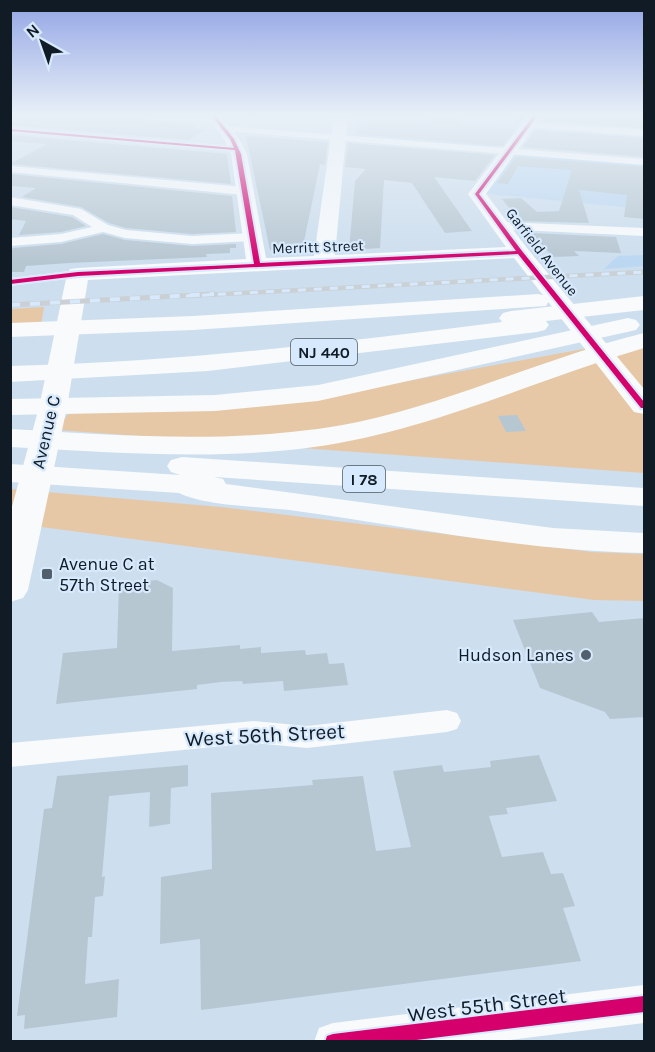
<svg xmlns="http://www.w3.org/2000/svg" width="655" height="1052" viewBox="0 0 655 1052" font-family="Karla,sans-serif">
<rect width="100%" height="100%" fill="#cddeee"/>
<g fill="#bbd7f2">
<polygon points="355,115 483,115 521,117 497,146 491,147 354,136"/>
<polygon points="509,152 644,163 644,209 479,193"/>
<polygon points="644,255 644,266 604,269 618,256"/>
</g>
<g fill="#e6c8a6">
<polygon points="44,307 41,325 11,326 11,309"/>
<polygon points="644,338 644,473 57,430 68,414 314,398"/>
<polygon points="11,489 221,507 592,552 644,554 644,601 594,600 11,523"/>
</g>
<g fill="#b7c7d2">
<polygon points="10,115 91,115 198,125 192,128 205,130 189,140 10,125"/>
<polygon points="434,115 464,115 457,125 515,129 515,115 526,115 503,146 355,134 368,122 375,120 426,124"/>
<polygon points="545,115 644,115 644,128 542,121"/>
<polygon points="535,130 645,138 645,157 523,147"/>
<polygon points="10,135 227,154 231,184 10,164 47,144 10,141"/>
<polygon points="246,136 328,142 325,165 320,164 302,251 270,250"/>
<polygon points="348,143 495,155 475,181 434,177 472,231 445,233 412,183 384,180 380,248 349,250 355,181 366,169 345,167"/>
<polygon points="516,157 645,167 645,219 624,217 627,195 579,190 589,223 520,221 502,199 521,198 537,212 559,211 572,170 518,166 508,184 497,183"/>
<polygon points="10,174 232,196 236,232 192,234 126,228 109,223 81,207 22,197 36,188 10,186"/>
<polygon points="10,207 72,217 86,226 61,232 19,235 26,221 10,219"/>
<polygon points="531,233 616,237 621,253 574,251 579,256 553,257"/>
<polygon points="103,234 125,240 192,246 236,244 236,248 230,248 230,253 206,254 207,257 69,263 26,266 24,272 10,272 10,253 13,248 61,244"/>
<polygon points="517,415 526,431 506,432 498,416"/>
<polygon points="157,580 173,588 172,651 240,645 240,649 261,647 261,653 305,650 306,655 327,653 329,664 344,663 348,685 284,691 283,681 243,684 242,681 221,682 197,685 197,689 56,704 63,653 117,648 119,584"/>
<polygon points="592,612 599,622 645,618 645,717 610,719 605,712 540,688 513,620"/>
<polygon points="539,755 557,801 506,808 508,814 489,816 502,857 543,852 551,874 563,873 575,906 563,908 581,961 201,1010 200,939 160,944 161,877 212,869 211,793 313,785 312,780 363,776 376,851 411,847 393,771 442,765 444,772 491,767 490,761"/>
<polygon points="188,765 188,786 171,788 170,824 149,827 150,792 109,796 102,877 105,876 103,896 95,897 92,937 88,937 85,984 119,979 117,1017 24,1029 25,1015 17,1016 44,809 52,808 57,776"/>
</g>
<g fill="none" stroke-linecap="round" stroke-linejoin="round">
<g fill="#f8fafc" fill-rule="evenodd">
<polygon points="145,115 218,118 223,121 218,124 150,118"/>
<polygon points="529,122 644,130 644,136 526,127 524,125"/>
<polygon points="225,126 644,159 644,165 222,131 220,129"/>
<polygon points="10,127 236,146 241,149 236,152 10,133"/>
<polygon points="10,166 244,187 250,191 244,195 10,172"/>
<polygon points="10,197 81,209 108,225 126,230 192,236 253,233 260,237 253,241 192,244 125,238 103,232 61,242 10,246 10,238 61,234 92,227 73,215 10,205"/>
<polygon points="502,222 644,228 644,236 497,229 496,226 497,223"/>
<polygon points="78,270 83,271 85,274 83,277 10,286 10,278"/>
<polygon points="447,710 457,713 461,721 457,729 447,732 307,748 254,743 10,767 10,743 254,721 307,726"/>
<polygon points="644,985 644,1023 494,1042 314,1042 319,1028 333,1023"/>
</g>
<polygon fill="#f8fafc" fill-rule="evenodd" points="206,115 220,115 239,139 247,154 266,258 314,256 334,115 348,115 335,255 506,247 468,194 529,115 543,115 486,194 527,248 644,389 644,414 634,412 514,258 88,280 67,407 28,590 23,598 10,602 10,514 39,407 67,274 70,269 78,268 246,259 231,154 225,140"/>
<g fill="#f8fafc" fill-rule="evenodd">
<polygon points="538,294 546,296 549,301 546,306 193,330 10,337 10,323 193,316"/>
<path d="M644,296V310L546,321L549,325L545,330L537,332L208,371L10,382V366C176,362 339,343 502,322L499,318L503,313L511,311Z"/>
<polygon points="628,318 636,320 640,325 636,330 318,401 215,411 10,415 10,399 215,395 318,385"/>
<path d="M644,333V348C535,380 429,431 314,447C214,461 112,452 10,447V429C127,436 244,445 358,422C456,401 547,357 644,333Z"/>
<path d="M182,457L644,488V506L214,477L223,479L226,484L553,528L644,533V553C527,551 411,527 296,511C262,506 208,507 179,493L10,482V464L180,475L171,472L167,466L171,460Z"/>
</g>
<g stroke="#cad0d4" stroke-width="4.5">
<polyline id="rail-far1" points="186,296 644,272"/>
</g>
<g stroke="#cad0d4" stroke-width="5">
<polyline id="rail" points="10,305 214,294"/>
</g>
<use href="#rail-far1" stroke="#d7e9fc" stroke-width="3" stroke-dasharray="8" stroke-linecap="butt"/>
<use href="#rail" stroke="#d7e9fc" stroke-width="4" stroke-dasharray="10" stroke-linecap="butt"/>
<g stroke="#d7e9fc" stroke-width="4">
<g id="cycleway">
<polygon points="211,115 215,115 234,139 241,154 260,263 516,251 475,194 534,115 538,115 479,194 522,251 644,402 644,408 641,408 518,254 78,276 10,284 10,280 78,272 254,264 235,150 10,131 10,129 234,148 230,139"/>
<polygon points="644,996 644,1012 400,1042 325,1042 327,1036 333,1034"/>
</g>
</g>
<use href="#cycleway" fill="#d6006c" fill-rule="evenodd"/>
</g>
<linearGradient id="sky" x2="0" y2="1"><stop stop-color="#93a5e5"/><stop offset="0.44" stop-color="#e8f0f7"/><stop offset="1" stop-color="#e8f0f7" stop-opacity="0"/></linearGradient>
<rect width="655" height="262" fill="url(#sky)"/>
<g fill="#525f6c" stroke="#d7e9fc" stroke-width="2">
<rect x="41" y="568" width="12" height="12" rx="3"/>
<circle cx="586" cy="655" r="6"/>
</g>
<g text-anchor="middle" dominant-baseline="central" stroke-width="4.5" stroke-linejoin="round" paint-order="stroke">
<g font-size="15" fill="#101b26" stroke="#d7e9fc">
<text transform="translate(318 247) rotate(-2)">Merritt Street</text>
<text transform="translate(542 252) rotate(52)">Garfield Avenue</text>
</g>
<g fill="#d7e9fc" stroke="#4c5966" stroke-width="1.5">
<rect x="291" y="339" width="66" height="26" rx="4.5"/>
<rect x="343" y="466" width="42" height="26" rx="4.5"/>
</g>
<g font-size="16" font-weight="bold" fill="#101b26">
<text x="324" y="352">NJ 440</text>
<text x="364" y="479">I 78</text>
</g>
<g font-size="18" fill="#101b26" stroke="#d7e9fc">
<text transform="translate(46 432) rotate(-77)">Avenue C</text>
</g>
<g font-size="18" fill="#101b26" stroke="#d7e9fc" text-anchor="start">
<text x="59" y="564">Avenue C at<tspan x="59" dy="21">57th Street</tspan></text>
<text x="574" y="655" text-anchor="end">Hudson Lanes</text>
</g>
<g font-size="21" fill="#101b26" stroke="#d7e9fc">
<text transform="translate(265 735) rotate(-3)">West 56th Street</text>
<text transform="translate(487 1005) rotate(-7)">West 55th Street</text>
</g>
</g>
<rect width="655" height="1052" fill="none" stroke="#101b26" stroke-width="24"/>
<g transform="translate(42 42) rotate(320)" stroke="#d7e9fc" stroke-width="4.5" paint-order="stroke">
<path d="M0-4.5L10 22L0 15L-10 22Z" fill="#101b26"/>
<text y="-9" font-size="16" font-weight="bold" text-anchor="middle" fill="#101b26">N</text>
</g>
</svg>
